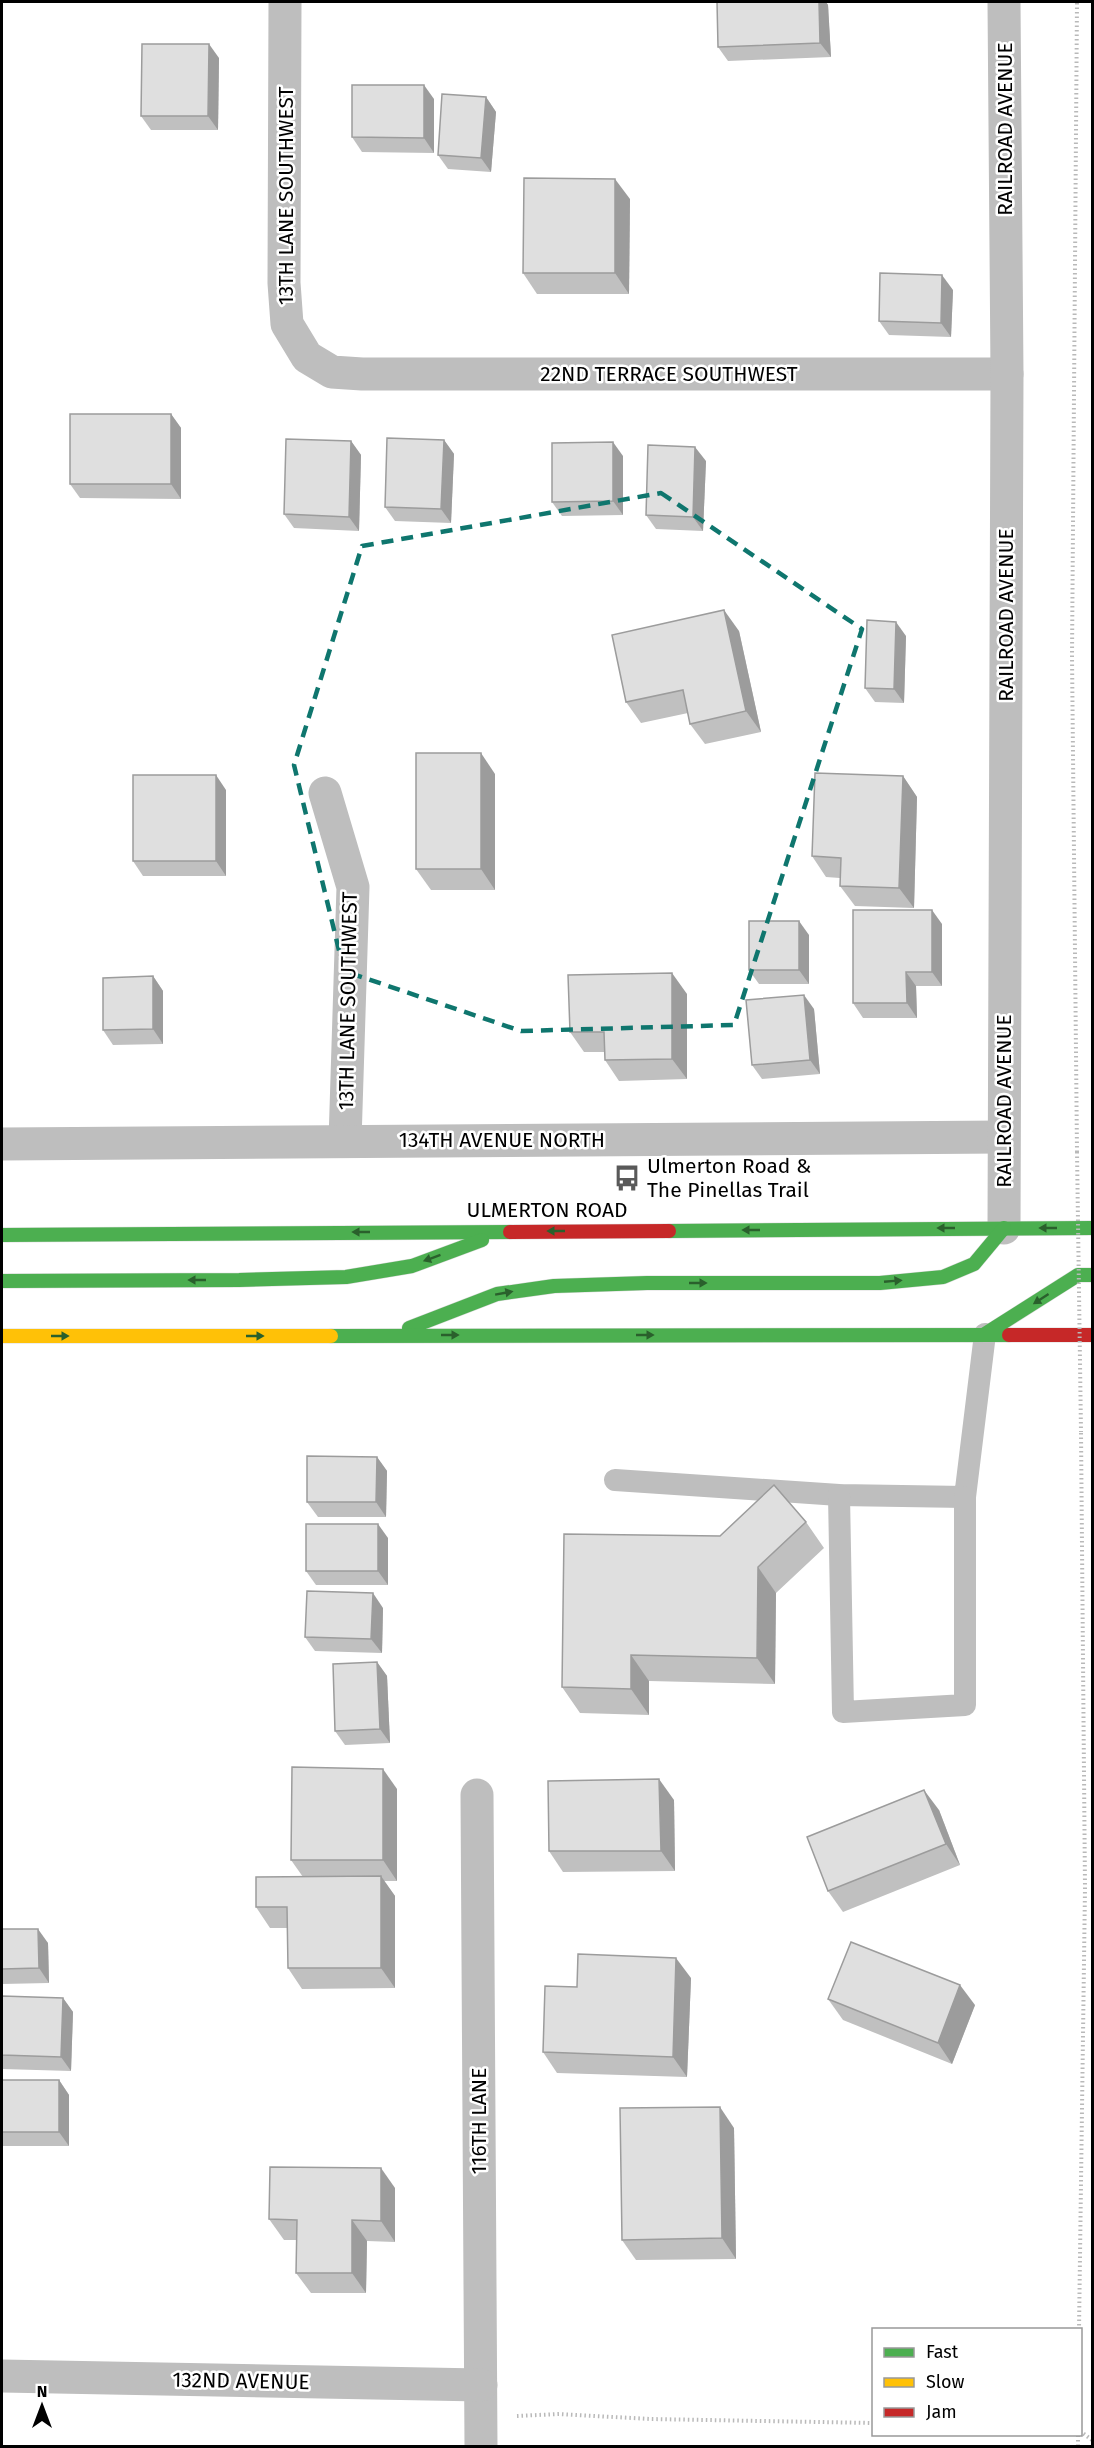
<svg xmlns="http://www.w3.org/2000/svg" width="1094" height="2448" viewBox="0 0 1094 2448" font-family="'Fira Sans',sans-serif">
<rect width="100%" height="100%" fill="#fff"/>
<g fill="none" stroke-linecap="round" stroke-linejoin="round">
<g stroke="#dbdbdb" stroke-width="15">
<g id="fast">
<polyline points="669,1231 1092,1228"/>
<polyline points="2,1235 510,1232"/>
<polyline points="2,1281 239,1280 346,1277 412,1266 482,1240"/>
<polyline points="409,1328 497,1294 554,1286 647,1283 880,1283 943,1277 974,1264 1004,1228"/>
<polyline points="985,1334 1078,1275 1092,1275"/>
<polyline points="331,1336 1009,1335"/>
</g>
</g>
<g stroke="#dbdbdb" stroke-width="15">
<polyline id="slow" points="2,1336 331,1336"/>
</g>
<g stroke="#dbdbdb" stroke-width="15">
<g id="jam">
<polyline points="510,1232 669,1231"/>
<polyline points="1009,1335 1092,1335"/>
</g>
</g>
<g stroke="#b9b9b9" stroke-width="4" stroke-dasharray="1.5 3" stroke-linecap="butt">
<polyline points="1077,1152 1072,656 1077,2"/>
<polyline points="1079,2330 1085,1888 1081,1432"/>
<polyline points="517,2416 559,2414 650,2419 874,2423"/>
<polyline points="1080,2431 1092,2440"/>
<polyline points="1078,2446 1078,2434"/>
</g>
<g stroke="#bebebe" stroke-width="22">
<polyline points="615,1480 839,1495 965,1497 985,1334"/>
<polyline points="839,1495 843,1712 965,1705 965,1497"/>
</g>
<g stroke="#bebebe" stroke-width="33">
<polyline points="285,2 284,283 287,324 307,357 332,372 362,374 1007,374"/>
<polyline points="325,793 353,887 345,1141"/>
<polyline points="2,1144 1003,1137"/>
<polyline points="1004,1228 1007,374 1004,2"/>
<polyline points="477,1795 481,2446"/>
<polyline points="2,2376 481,2385"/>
</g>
<use href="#fast" stroke="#4caf50" stroke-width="14"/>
<use href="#slow" stroke="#ffc107" stroke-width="14"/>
<use href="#jam" stroke="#c62828" stroke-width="14"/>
<polyline stroke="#b9b9b9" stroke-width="4" stroke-dasharray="1.5 3" stroke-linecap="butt" points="1077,1152 1081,1432"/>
</g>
<g fill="#c0c0c0">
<polygon points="717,2 826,2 828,5 831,57 728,61 718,47"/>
<polygon points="219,58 218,130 151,130 141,116"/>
<polygon points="486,97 496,112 491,172 448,169 438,155"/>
<polygon points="434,99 434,153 362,152 352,137"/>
<polygon points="630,199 629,294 537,294 523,273"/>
<polygon points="953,290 951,337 889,335 879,321"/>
<polygon points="171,414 181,428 181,499 80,498 70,484"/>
<polygon points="444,440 454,454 451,523 395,521 385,507"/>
<polygon points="351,441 361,455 359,531 294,528 284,514"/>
<polygon points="623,456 623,515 562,516 552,502"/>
<polygon points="706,461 703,531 656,529 646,515"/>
<polygon points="739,631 761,732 705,744 690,724 688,713 641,723 626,702"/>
<polygon points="906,636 904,703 875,702 865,688"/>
<polygon points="495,774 495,890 431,890 416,869"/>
<polygon points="903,776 917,797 914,908 855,906 840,886 840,878 826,877 812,856"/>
<polygon points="226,790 226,876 143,876 133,861"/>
<polygon points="942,924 942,986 916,986 917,1018 863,1018 853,1003"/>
<polygon points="809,935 809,984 759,984 749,970"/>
<polygon points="153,976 163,991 163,1044 113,1045 103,1030"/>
<polygon points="687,994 687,1079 619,1081 605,1060 605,1052 584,1052 570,1032"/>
<polygon points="814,1009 820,1074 762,1079 752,1065"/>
<polygon points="377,1457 387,1471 386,1517 318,1517 307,1502"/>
<polygon points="806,1522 824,1548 776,1593 775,1684 649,1681 649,1715 580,1713 562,1687 720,1536"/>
<polygon points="388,1538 388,1585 316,1585 306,1571"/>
<polygon points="383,1608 382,1653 315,1651 305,1637"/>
<polygon points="377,1662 387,1676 390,1743 345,1745 335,1731"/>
<polygon points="397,1789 397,1881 384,1881 395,1896 395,1988 302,1989 288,1968 287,1928 270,1928 256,1907 303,1877 291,1860"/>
<polygon points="674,1800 675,1871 563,1872 549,1851"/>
<polygon points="939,1810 960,1865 843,1912 828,1891"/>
<polygon points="2,1929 48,1943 49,1983 2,1984"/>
<polygon points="691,1978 687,2077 557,2073 543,2052 577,1987"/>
<polygon points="2,1996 63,1998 73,2012 71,2071 2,2069"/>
<polygon points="828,1999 975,2005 952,2064 843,2020"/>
<polygon points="2,2080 59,2080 69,2095 69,2146 2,2146"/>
<polygon points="734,2128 736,2259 636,2260 622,2240"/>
<polygon points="395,2188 395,2242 367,2241 366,2293 311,2293 296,2273 296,2240 284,2240 269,2219"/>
</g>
<g fill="#9c9c9c">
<polygon points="819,2 826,2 828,5 831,57 820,43"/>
<polygon points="209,44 219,58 218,130 208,116"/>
<polygon points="424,85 434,99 434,153 424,138"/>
<polygon points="486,97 496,112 491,172 481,158"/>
<polygon points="615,179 630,199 629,294 615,273"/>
<polygon points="942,275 953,290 951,337 941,323"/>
<polygon points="171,414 181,428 181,499 171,484"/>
<polygon points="444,440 454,454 451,523 441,509"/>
<polygon points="351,441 361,455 359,531 349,517"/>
<polygon points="613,442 623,456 623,515 613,501"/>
<polygon points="695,447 706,461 703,531 693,517"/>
<polygon points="724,610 739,631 761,732 746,711"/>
<polygon points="896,622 906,636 904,703 894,689"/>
<polygon points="481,753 495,774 495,890 481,869"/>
<polygon points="216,775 226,790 226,876 216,861"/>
<polygon points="903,776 917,797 914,908 899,888"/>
<polygon points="932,910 942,924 942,986 932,972"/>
<polygon points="799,921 809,935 809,984 799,970"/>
<polygon points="906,972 916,986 917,1018 907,1003"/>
<polygon points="672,973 687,994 687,1079 672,1059"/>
<polygon points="153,976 163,991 163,1044 153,1029"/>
<polygon points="804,995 814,1009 820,1074 810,1060"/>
<polygon points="377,1457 387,1471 386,1517 376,1502"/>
<polygon points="378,1524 388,1538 388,1585 378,1571"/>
<polygon points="758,1567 776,1593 775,1684 757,1658"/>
<polygon points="373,1593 383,1608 382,1653 371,1639"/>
<polygon points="631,1655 649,1681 649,1715 631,1689"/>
<polygon points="377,1662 387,1676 390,1743 380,1729"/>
<polygon points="383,1769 397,1789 397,1881 383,1860"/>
<polygon points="659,1779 674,1800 675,1871 661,1851"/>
<polygon points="924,1790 939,1810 960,1865 946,1844"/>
<polygon points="381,1876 395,1896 395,1988 381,1968"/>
<polygon points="38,1929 48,1943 49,1983 39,1968"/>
<polygon points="676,1958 691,1978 687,2077 673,2057"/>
<polygon points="960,1985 975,2005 952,2064 938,2043"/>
<polygon points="63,1998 73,2012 71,2071 61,2057"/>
<polygon points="59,2080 69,2095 69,2146 59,2132"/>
<polygon points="720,2107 734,2128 736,2259 722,2238"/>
<polygon points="381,2168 395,2188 395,2242 381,2221"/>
<polygon points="352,2220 367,2241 366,2293 352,2273"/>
</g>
<g fill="#dfdfdf" stroke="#9c9c9c" stroke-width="1.5">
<polygon points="717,2 819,2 820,43 718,47"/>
<polygon points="142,44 209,44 208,116 141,116"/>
<polygon points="352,85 424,85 424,138 352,137"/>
<polygon points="442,94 486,97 481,158 438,155"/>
<polygon points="524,178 615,179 615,273 523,273"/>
<polygon points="880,273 942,275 941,323 879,321"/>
<rect x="70" y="414" width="101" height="70"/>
<polygon points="387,438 444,440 441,509 385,507"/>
<polygon points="286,439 351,441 349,517 284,514"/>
<polygon points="613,442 613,501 552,502 552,443"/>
<polygon points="648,445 695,447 693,517 646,515"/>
<polygon points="724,610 746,711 690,724 683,690 626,702 612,635"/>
<polygon points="867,620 896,622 894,689 865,688"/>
<rect x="416" y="753" width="65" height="116"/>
<polygon points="815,773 903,776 899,888 840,886 841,858 812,856"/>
<rect x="133" y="775" width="83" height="86"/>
<polygon points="853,910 932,910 932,972 906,972 907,1003 853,1003"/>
<rect x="749" y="921" width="50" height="49"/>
<polygon points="672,973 672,1059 605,1060 604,1032 570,1032 568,975"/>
<polygon points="153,976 153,1029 103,1030 103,978"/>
<polygon points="804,995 810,1060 752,1065 746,1000"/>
<polygon points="307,1456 377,1457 376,1502 307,1502"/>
<polygon points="774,1485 806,1522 758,1567 757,1658 631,1655 631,1689 562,1687 564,1534 720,1536"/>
<rect x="306" y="1524" width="72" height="47"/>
<polygon points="307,1591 373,1593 371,1639 305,1637"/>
<polygon points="377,1662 380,1729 335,1731 333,1664"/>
<polygon points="292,1767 383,1769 383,1860 291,1860"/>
<polygon points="659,1779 661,1851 549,1851 548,1781"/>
<polygon points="924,1790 946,1844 828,1891 807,1837"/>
<polygon points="381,1876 381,1968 288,1968 287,1907 256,1907 256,1877"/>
<polygon points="2,1929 38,1929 39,1968 2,1969"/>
<polygon points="851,1942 960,1985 938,2043 828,1999"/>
<polygon points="578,1954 676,1958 673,2057 543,2052 545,1986 577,1987"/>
<polygon points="2,1996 63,1998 61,2057 2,2055"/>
<rect x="2" y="2080" width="57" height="52"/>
<polygon points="720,2107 722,2238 622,2240 620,2108"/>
<polygon points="270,2167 381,2168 381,2221 352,2220 352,2273 296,2273 297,2220 269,2219"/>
</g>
<defs><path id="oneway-solid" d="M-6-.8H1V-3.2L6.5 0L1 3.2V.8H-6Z" transform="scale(1.5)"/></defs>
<g fill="#2a602c">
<use href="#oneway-solid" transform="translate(946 1228) rotate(180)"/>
<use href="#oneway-solid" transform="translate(1048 1228) rotate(180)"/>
<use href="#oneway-solid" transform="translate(751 1230) rotate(180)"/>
<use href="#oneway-solid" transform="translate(556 1231) rotate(180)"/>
<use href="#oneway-solid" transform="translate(361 1232) rotate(180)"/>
<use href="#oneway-solid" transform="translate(432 1258) rotate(160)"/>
<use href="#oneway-solid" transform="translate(197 1280) rotate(180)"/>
<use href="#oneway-solid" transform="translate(893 1281) rotate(-5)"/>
<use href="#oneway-solid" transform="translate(698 1283)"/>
<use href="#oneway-solid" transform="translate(504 1293) rotate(-10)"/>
<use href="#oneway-solid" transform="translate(1041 1299) rotate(147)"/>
<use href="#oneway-solid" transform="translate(450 1335)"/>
<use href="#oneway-solid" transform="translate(645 1335)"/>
<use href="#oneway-solid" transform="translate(60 1336)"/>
<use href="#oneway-solid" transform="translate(255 1336)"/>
</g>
<path fill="none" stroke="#0f766e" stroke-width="4.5" stroke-dasharray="12 8" stroke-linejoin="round" d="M661,493L862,629L734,1025L521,1031L344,971L294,765L362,546Z"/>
<defs>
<g id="bus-bare" transform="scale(2.07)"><path d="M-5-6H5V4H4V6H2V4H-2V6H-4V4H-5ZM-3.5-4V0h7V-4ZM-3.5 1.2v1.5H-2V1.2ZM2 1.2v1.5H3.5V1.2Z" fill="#595959" stroke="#fff" stroke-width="2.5" paint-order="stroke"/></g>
</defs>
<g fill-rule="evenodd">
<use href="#bus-bare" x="627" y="1178"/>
</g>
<g text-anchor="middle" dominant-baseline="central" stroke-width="5" stroke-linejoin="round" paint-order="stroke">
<g font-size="21" fill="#000" stroke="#fff">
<text transform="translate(1005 129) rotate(-90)">RAILROAD AVENUE</text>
<text transform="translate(286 196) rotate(-90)">13TH LANE SOUTHWEST</text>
<text x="669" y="374">22ND TERRACE SOUTHWEST</text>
<text transform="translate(1006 615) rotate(-90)">RAILROAD AVENUE</text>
<text transform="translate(348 1001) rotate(-89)">13TH LANE SOUTHWEST</text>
<text transform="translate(1004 1101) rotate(-90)">RAILROAD AVENUE</text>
<text x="502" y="1140">134TH AVENUE NORTH</text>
<text x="547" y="1210">ULMERTON ROAD</text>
<text transform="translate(479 2121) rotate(-90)">116TH LANE</text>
<text transform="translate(241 2381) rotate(1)">132ND AVENUE</text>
</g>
<g font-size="21" fill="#000" stroke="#fff" text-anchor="start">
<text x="647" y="1166">Ulmerton Road &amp;<tspan x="647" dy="24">The Pinellas Trail</tspan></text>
</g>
</g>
<rect width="1094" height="2448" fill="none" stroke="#000000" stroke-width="6"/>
<rect x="872" y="2328" width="210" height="108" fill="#ffffff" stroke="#999999" stroke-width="1.5"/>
<rect x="884" y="2348" width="30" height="9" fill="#4caf50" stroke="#999999" stroke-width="1.5"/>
<text x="926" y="2358" font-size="18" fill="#000000">Fast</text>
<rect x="884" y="2378" width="30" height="9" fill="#ffc107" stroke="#999999" stroke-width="1.5"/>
<text x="926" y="2388" font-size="18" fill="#000000">Slow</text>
<rect x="884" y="2408" width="30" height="9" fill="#c62828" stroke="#999999" stroke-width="1.5"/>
<text x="926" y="2418" font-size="18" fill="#000000">Jam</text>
<g transform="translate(42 2406)" stroke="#ffffff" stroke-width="4.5" paint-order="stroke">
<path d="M0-4.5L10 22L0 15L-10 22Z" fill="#000000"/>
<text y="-9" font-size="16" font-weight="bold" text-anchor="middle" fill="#000000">N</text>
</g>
</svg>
